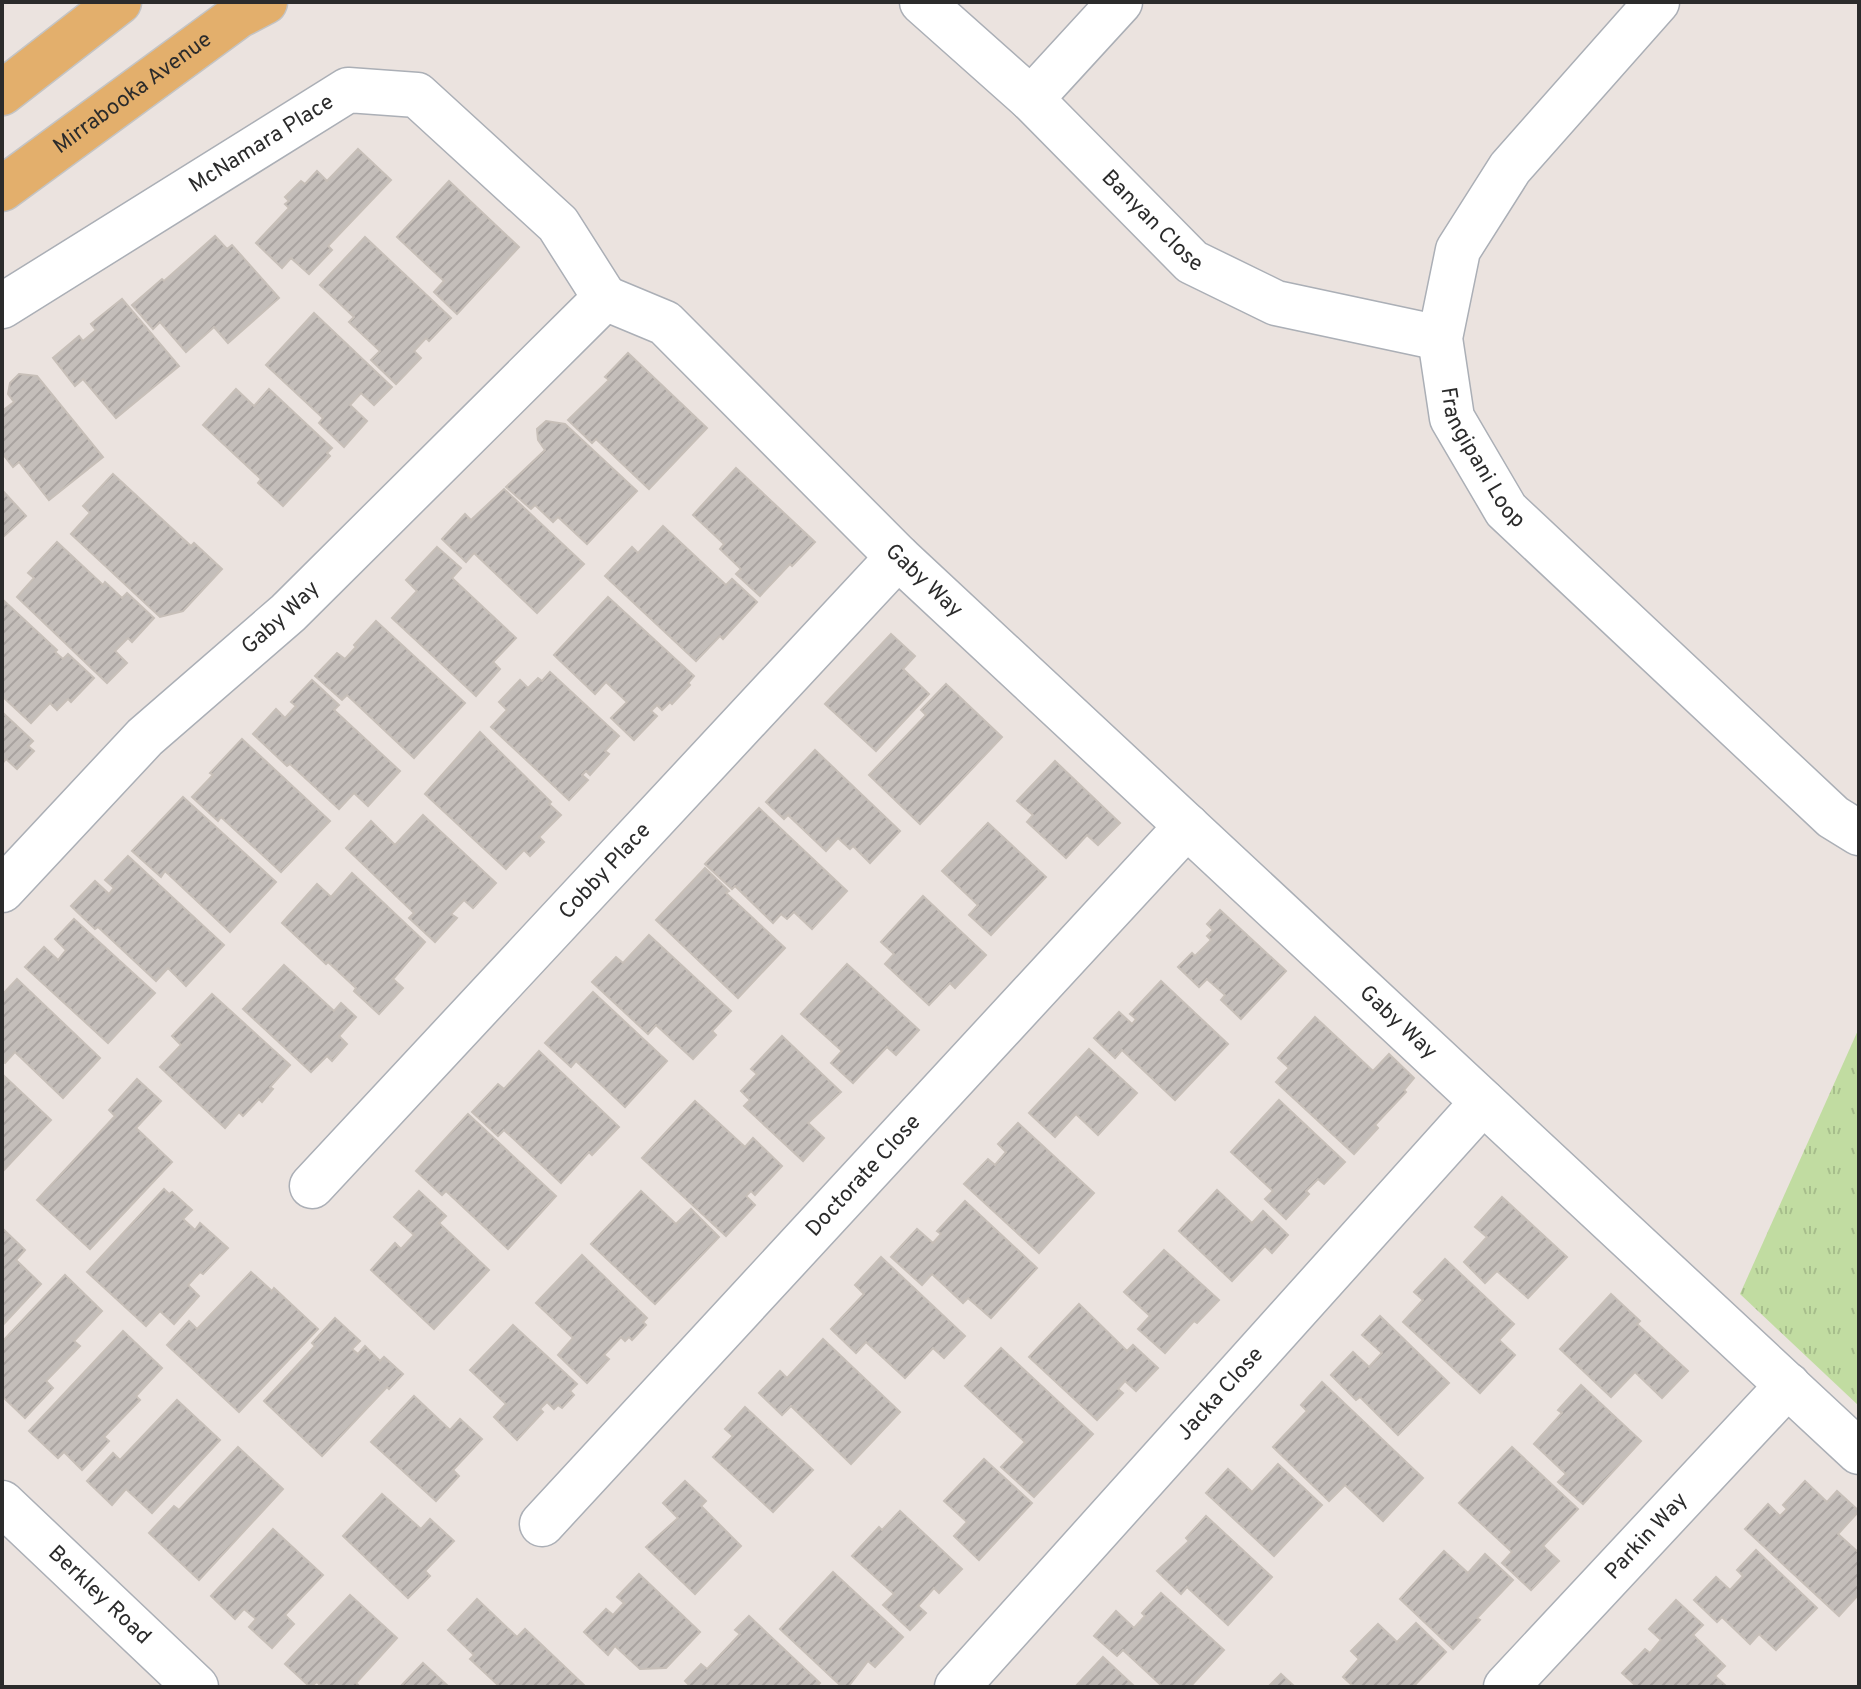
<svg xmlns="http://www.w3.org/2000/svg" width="1861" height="1689" viewBox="0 0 1861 1689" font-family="Overpass,sans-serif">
<defs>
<pattern id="park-tufts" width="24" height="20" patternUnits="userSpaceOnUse" patternTransform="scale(2)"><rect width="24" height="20" fill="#c1dca1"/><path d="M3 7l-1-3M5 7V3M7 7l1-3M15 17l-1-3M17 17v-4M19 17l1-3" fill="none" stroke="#a6bd8b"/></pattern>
<pattern id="building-hatch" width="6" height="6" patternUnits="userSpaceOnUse" patternTransform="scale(2)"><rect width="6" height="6" fill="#c4beba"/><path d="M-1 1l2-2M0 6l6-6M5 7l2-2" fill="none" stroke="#a9a3a0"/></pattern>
</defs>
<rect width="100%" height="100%" fill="#ebe3df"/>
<polygon fill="url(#park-tufts)" points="1859,1028 1859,1406 1740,1294"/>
<g fill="url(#building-hatch)" stroke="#c7bfb8" stroke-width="2">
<polygon points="358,149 391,180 328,246 332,250 309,274 291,258 282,268 256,243 289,208 285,204 289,201 285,197 301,181 305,184 317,171 327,181"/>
<polygon points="449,181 519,247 457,314 434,292 444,281 397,237"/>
<polygon points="215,236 227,249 232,245 279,298 228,343 214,327 186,352 160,322 153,329 132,305 162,279 164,281"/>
<polygon points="365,237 451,318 429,341 426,338 414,351 421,358 396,384 371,360 380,351 349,322 354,317 320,285"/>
<polygon points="122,299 179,366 116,418 83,379 75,386 53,358 79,336 83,341 96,330 91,324"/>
<polygon points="314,313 392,387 374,405 361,393 350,405 367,421 344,447 319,423 323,418 266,365"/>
<polygon points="628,353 707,428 649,489 596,439 592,443 568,420 609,380 605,377"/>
<polygon points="19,374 37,376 103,457 49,500 19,462 13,467 2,453 2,411 14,402 8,394 10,383"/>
<polygon points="236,389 254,406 269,389 332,448 327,453 330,456 283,506 258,483 261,479 203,425"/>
<polygon points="546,421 565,424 637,491 587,544 558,517 553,522 535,505 531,509 506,487 545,450 538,440 537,429"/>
<polygon points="736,468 815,542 792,566 790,564 760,596 736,574 741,569 720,549 724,544 693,515"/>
<polygon points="113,474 191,546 194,543 222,569 183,611 160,617 71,534 90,513 83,506"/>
<polygon points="504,489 584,564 537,613 474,553 466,562 442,539 465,514 471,520"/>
<polygon points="2,490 26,516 2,538"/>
<polygon points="663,526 726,585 732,579 757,602 723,639 720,636 696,661 605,576 632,547 638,553"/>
<polygon points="57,542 103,585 105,582 122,598 127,593 154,618 132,642 128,638 115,651 127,663 107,683 17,597 34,578 28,573"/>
<polygon points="437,547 461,568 452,578 516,638 493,662 500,669 476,696 392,618 417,591 406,580"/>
<polygon points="608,597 694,676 688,683 690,685 672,704 670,702 662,710 657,705 651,711 657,716 634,740 611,718 627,702 606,682 595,694 554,655"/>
<polygon points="2,599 57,650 55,652 63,659 68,654 94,678 71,702 68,699 57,710 50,703 31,723 2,696"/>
<polygon points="376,621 465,703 414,758 347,695 342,700 315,676 337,653 345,659 356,647 354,645"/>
<polygon points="891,634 915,656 903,669 929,694 876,751 825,704"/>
<polygon points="550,672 619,736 605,751 609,754 590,775 586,771 582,775 588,780 569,800 491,727 507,710 499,702 520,680 528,688 538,678 542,681"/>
<polygon points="312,680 339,705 334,710 400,771 368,806 354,793 339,809 290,764 287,766 253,734 276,709 285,718 296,706 291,702"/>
<polygon points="946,684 1002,737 920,824 869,775 926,715 921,710"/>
<polygon points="2,712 33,741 28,746 34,751 17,769 6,759 2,764"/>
<polygon points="480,732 551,802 549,804 561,815 539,837 544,842 530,856 524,850 506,869 425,794"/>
<polygon points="242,739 330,821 281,872 221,817 218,821 192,797 213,775 210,773"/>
<polygon points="815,750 900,831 870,863 853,846 850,849 838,838 826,851 788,815 784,819 766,802"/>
<polygon points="1055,761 1120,823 1098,845 1087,835 1066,858 1027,822 1033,815 1017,801"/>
<polygon points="183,797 276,882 230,932 165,871 161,877 132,851"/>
<polygon points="759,808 847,891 812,929 794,912 787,919 781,914 773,923 735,886 732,889 705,864"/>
<polygon points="423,815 496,883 473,908 464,900 451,914 457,918 435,942 409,918 414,913 346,848 371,821 395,845"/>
<polygon points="988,823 1046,877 991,935 969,915 978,905 942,871"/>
<polygon points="128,856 224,945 186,986 168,968 156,981 98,927 95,929 71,906 95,881 109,894 114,888 105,880"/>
<polygon points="705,868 729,891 726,893 785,948 738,998 656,920"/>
<polygon points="352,873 425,942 393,979 403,988 379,1014 354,991 356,988 328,962 326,964 282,923 317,884 331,897"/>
<polygon points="923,896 986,955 955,988 950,983 929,1005 885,964 894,954 881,942"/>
<polygon points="1220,910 1286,971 1241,1019 1221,1000 1225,995 1207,979 1199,987 1178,967 1192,953 1195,956 1211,940 1207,936 1213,930 1207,924"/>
<polygon points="74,919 155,993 108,1043 25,967 44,947 58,960 66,950 55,939"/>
<polygon points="649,935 731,1011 712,1031 716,1035 693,1059 656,1025 648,1034 592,982 616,957 623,963"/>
<polygon points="847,964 919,1030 896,1055 887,1047 853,1083 831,1063 842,1051 801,1014"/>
<polygon points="284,965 334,1011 341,1003 356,1017 339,1036 347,1044 332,1061 327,1056 311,1072 243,1009"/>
<polygon points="17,979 100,1058 63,1098 15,1052 5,1063 2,1061 2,995"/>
<polygon points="1161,981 1228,1044 1175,1100 1122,1050 1115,1058 1094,1038 1119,1012 1132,1024 1136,1019 1130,1014"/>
<polygon points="593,992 667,1061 625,1107 576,1061 571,1067 545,1043"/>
<polygon points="212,994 290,1065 270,1087 273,1089 262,1102 259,1099 243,1116 239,1112 225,1128 160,1067 181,1045 172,1036"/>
<polygon points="1315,1017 1373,1071 1389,1054 1414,1078 1404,1090 1406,1092 1375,1125 1378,1128 1354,1154 1276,1082 1289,1068 1278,1058"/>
<polygon points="782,1036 841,1092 808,1123 824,1138 803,1161 744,1106 750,1100 741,1091 757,1074 751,1069"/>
<polygon points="1089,1049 1137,1093 1098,1135 1076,1114 1055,1137 1029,1113"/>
<polygon points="539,1051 619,1127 592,1155 589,1152 561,1183 504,1130 498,1136 472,1112 498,1084 504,1089"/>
<polygon points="2,1074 51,1120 3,1171 2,1170"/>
<polygon points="137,1079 161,1101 136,1128 172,1162 90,1249 37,1200 115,1116 109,1110"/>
<polygon points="1279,1100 1345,1162 1324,1184 1318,1179 1306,1191 1309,1194 1286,1219 1265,1199 1273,1191 1231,1152"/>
<polygon points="695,1101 745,1147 753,1138 782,1166 755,1195 751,1191 746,1196 755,1205 726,1236 642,1158"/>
<polygon points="468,1114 556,1196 508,1249 446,1191 442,1195 416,1171"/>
<polygon points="1018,1123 1094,1193 1039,1253 964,1184 988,1159 995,1165 1006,1152 998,1144"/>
<polygon points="164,1189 169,1194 172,1192 192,1210 183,1219 195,1230 200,1223 228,1248 203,1274 200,1272 188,1285 199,1296 174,1324 160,1311 146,1326 87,1272"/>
<polygon points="1217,1190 1252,1223 1263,1211 1288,1235 1272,1253 1265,1246 1232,1281 1179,1231"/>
<polygon points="419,1191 446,1216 439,1223 489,1270 434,1329 371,1270 395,1243 401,1249 414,1235 394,1217"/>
<polygon points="641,1191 676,1224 691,1209 719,1237 655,1304 591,1244"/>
<polygon points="1502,1197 1567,1257 1528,1298 1497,1271 1485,1283 1464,1262 1487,1237 1475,1227"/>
<polygon points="965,1201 1037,1268 991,1318 968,1298 963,1303 932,1274 922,1285 891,1257 917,1229 933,1243 941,1234 937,1231"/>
<polygon points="2,1228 25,1250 16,1260 41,1284 2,1326"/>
<polygon points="1164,1250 1219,1300 1197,1323 1194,1321 1165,1353 1138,1329 1150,1316 1124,1292"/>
<polygon points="582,1255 647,1318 643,1322 646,1325 632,1340 629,1337 625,1341 621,1337 604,1355 609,1359 587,1383 558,1355 573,1338 536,1303"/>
<polygon points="881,1257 965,1336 944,1358 933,1348 905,1378 866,1342 856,1353 831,1329 864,1294 855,1285"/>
<polygon points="1445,1259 1514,1324 1499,1340 1515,1355 1480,1393 1403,1322 1423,1300 1414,1292"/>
<polygon points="251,1272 272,1291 274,1288 318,1329 239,1412 167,1345 189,1321 197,1329"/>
<polygon points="65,1275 102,1311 74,1341 80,1346 46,1381 53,1388 25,1418 2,1396 2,1342"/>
<polygon points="1611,1294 1640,1321 1637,1324 1688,1371 1662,1398 1635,1372 1611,1397 1560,1349"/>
<polygon points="1079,1304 1127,1351 1133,1345 1158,1368 1136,1391 1125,1381 1118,1389 1123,1393 1097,1420 1029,1357"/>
<polygon points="1380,1316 1449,1383 1398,1435 1360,1397 1356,1400 1331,1375 1353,1352 1369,1367 1382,1353 1362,1335"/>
<polygon points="335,1318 360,1341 352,1349 358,1354 365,1346 380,1361 384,1357 403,1374 389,1389 387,1387 322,1456 264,1401 315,1346 312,1343"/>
<polygon points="513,1325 577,1384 570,1391 574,1395 562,1408 558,1405 554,1409 547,1402 540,1409 543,1412 517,1440 494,1417 506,1404 470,1370"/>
<polygon points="123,1331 162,1368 136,1396 140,1400 104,1437 109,1441 82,1470 64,1452 58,1458 29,1431"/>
<polygon points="823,1339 900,1412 851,1464 791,1406 782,1415 759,1393 780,1371 787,1378"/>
<polygon points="1001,1348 1093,1434 1034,1497 1001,1467 1025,1442 965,1386"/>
<polygon points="1322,1382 1423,1478 1383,1521 1345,1485 1329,1501 1273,1447 1307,1411 1301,1405"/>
<polygon points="1581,1385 1641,1441 1583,1504 1558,1482 1566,1474 1534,1444 1562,1413 1558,1410"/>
<polygon points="414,1396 450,1430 460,1419 482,1439 453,1470 459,1476 436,1501 371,1442"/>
<polygon points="177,1400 220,1440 152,1513 126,1489 112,1505 87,1481 113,1453 120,1460"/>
<polygon points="745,1407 813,1470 773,1512 713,1457 733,1436 725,1429"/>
<polygon points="238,1447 283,1489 199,1580 149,1533 174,1506 179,1510"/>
<polygon points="1512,1447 1578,1509 1543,1546 1559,1561 1531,1590 1502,1563 1512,1552 1459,1503"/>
<polygon points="984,1459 1032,1503 979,1560 954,1536 967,1522 944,1501"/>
<polygon points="1278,1464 1322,1505 1274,1556 1206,1493 1228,1469 1252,1492"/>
<polygon points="685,1481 706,1501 701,1506 741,1546 695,1594 646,1547 678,1518 663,1503"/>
<polygon points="1805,1481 1827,1502 1837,1491 1859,1511 1838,1534 1859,1553 1859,1594 1839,1616 1745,1529 1768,1504 1780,1516 1787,1509 1783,1505"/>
<polygon points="382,1494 421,1529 430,1519 454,1541 425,1571 430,1576 408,1598 343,1536"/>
<polygon points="900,1511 962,1569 939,1593 934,1588 918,1606 926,1613 910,1630 883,1605 894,1594 852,1556 879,1527 882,1530"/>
<polygon points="1206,1516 1272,1577 1228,1625 1187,1587 1181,1594 1157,1571 1189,1541 1186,1538"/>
<polygon points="273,1529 323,1575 285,1615 294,1624 272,1648 249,1627 256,1619 244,1609 235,1619 211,1596"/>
<polygon points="1756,1550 1817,1608 1776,1650 1759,1634 1750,1644 1722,1617 1717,1622 1694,1600 1716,1577 1730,1590 1743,1576 1737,1570"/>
<polygon points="1444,1551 1468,1573 1485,1554 1513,1580 1477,1618 1480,1620 1453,1649 1400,1599"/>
<polygon points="833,1572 903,1637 875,1667 868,1661 848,1687 842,1687 780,1629"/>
<polygon points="639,1574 700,1632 666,1668 640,1669 615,1646 608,1655 584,1632 606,1609 613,1615 624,1603 617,1597"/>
<polygon points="1161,1593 1224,1650 1190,1687 1163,1687 1123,1650 1117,1656 1094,1636 1116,1611 1134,1628 1145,1616 1142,1613"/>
<polygon points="350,1595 397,1638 356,1683 360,1687 322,1687 317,1682 310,1687 285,1664"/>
<polygon points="477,1599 517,1637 525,1629 586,1687 500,1687 470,1659 474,1655 448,1630"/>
<polygon points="1676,1600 1703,1625 1693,1635 1725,1666 1715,1676 1727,1687 1637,1687 1622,1673 1645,1649 1650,1653 1661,1640 1649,1629"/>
<polygon points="749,1616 820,1683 816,1687 691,1687 685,1681 701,1664 707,1669 740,1634 735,1630"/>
<polygon points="1416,1623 1446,1652 1413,1687 1354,1687 1343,1677 1359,1659 1351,1651 1378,1624 1397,1642"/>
<polygon points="1103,1657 1135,1687 1075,1687"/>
<polygon points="423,1663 449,1687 400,1687"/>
<polygon points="1281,1674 1295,1687 1268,1687"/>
</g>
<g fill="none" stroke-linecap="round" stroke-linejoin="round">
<g stroke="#abafb6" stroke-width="47">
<g id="minor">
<path id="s1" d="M922,2L1031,99L1192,262L1276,303L1440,338"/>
<path id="s2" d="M1657,2L1510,168L1458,250L1440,338L1452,418L1506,510L1833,817L1859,833"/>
<polyline points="1031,99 1120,2"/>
<path id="s3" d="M2,306L348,90L417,95L558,224L605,298"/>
<path id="s4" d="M2,890L145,737L288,613L605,298L665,323L898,557L1859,1452"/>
<path id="s5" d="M312,1186L898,557"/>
<path id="s6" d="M2,1503L196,1687"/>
<path id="s7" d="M542,1524L1187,826"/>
<path id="s8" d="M957,1687L1483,1102"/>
<path id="s9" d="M1506,1687L1788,1385"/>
</g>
</g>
<g stroke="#c4c4c4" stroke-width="47">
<g id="primary">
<polyline points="2,93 119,2"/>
<path id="s10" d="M2,189L238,16L265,2"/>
</g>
</g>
<use href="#minor" stroke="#fff" stroke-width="44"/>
<use href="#primary" stroke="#e3af6c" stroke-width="44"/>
</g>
<g text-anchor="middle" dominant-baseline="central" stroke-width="8" stroke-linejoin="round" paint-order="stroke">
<g font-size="22" fill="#2b2b2b" stroke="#fff">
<text stroke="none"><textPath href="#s10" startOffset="162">Mirrabooka Avenue</textPath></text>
<text stroke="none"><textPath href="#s3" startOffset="306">McNamara Place</textPath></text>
<text stroke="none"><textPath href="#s1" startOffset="318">Banyan Close</textPath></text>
<text stroke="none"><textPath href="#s2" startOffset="538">Frangipani Loop</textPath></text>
<text stroke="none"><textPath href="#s4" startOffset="1276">Gaby Way</textPath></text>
<text stroke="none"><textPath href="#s4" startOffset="390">Gaby Way</textPath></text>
<text stroke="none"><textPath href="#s5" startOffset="430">Cobby Place</textPath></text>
<text stroke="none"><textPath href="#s4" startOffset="1924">Gaby Way</textPath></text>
<text stroke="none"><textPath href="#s7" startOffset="474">Doctorate Close</textPath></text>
<text stroke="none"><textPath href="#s8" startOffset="394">Jacka Close</textPath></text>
<text stroke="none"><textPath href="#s9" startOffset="206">Parkin Way</textPath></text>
<text stroke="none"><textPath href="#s6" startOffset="134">Berkley Road</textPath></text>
</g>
</g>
<rect width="1861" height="1689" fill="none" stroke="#2b2b2b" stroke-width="8"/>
</svg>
